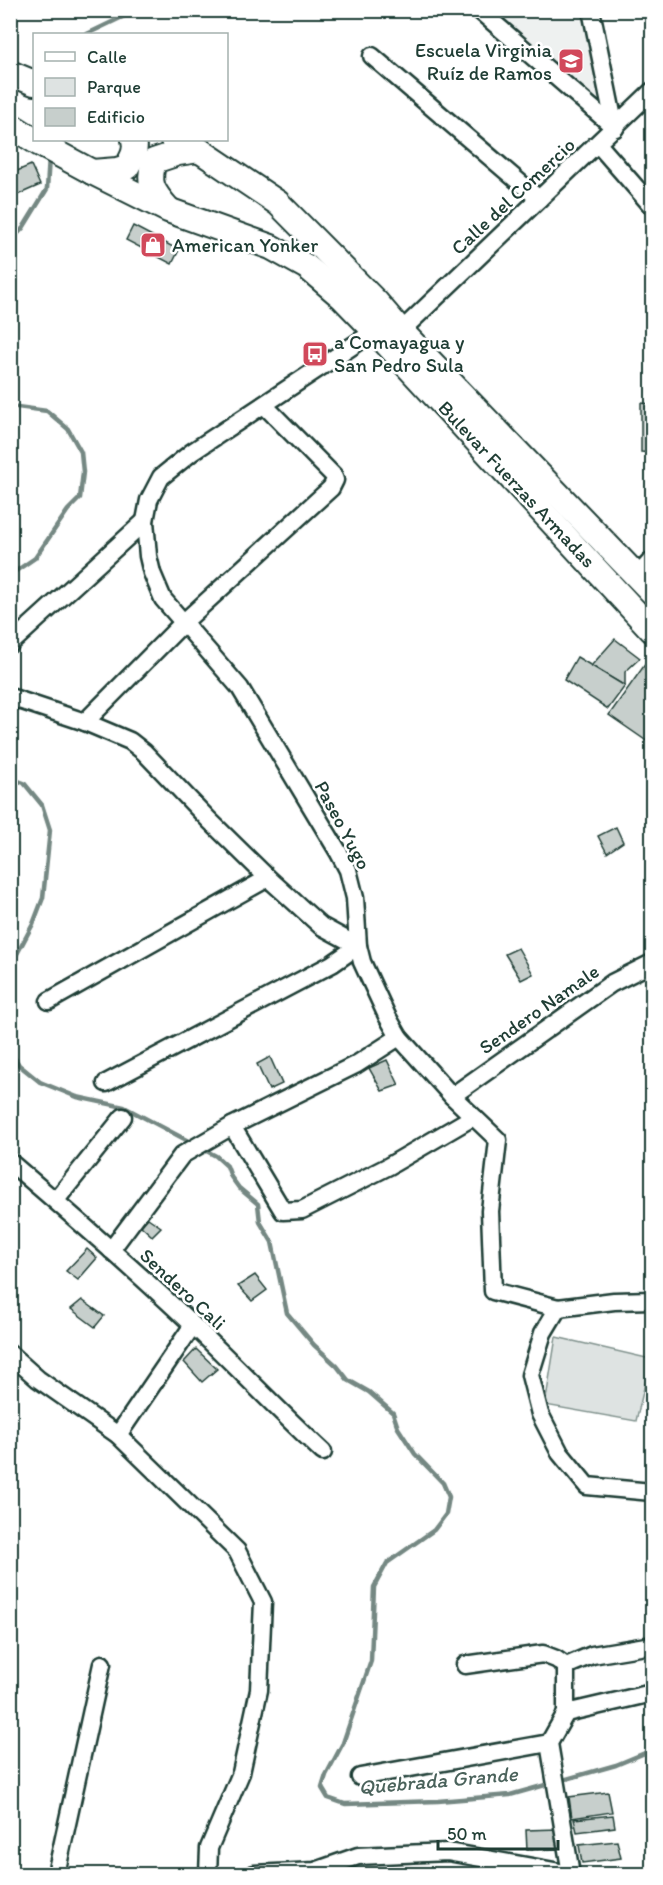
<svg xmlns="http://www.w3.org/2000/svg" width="663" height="1885" viewBox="0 0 663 1885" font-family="Itim,sans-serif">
<rect width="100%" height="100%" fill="#fff"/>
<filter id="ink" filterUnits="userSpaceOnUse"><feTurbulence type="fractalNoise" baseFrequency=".0167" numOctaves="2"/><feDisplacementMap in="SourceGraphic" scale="12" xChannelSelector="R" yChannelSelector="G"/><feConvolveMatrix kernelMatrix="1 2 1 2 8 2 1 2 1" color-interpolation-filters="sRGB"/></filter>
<g filter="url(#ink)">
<polygon fill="#eef1f0" points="487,11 584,11 605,112"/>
<polygon fill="#dee3e2" stroke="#7e908b" stroke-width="1.5" points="556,1337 651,1359 636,1421 545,1405"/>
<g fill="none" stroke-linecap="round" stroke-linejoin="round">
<g stroke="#758883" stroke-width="4.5">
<polyline points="87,34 137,10"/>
<polyline points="10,242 23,228 47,189 49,157"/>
<polyline points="10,406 47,411 68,429 81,452 83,472 80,498 68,510 35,558 10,575"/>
<polyline points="10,778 24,783 42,805 50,830 43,898 33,924 10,967"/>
<polyline points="10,1050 19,1065 40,1082 77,1097 124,1107 194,1144"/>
<polyline points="201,1148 216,1156 227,1166 231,1177 239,1188 258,1204 260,1222 272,1242 287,1313 314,1345 337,1366 348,1380 369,1392 393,1413 398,1428 415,1454 443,1483 449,1497 446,1514 434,1530 387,1563 374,1587 371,1661 343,1743 326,1775 322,1788 328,1798 345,1804 438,1801 510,1795 616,1765 652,1750"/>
</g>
</g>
<g fill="#c7cfcc" stroke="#1f3d34" stroke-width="1.5">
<polygon points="31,165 40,185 15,196 10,187 10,174"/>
<polygon points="133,226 179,250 172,264 126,240"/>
<polygon points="641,403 652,404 652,453 641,452"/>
<polygon points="615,639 640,658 625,672 625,686 591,666"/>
<polygon points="577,657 625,686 608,709 564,680"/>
<polygon points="646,663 652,668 652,735 648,742 609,715"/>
<polygon points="616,827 623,842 607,853 598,836"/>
<polygon points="518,948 533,974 521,980 505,954"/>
<polygon points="270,1057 282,1084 269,1090 257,1064"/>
<polygon points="387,1060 399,1085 382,1091 369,1068"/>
<polygon points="148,1218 161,1227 152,1236 141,1226"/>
<polygon points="87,1249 97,1258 78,1280 66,1271"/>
<polygon points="255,1275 267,1290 252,1301 238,1286"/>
<polygon points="82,1300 104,1316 95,1327 71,1309"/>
<polygon points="196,1349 217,1369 202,1382 184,1362"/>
<polygon points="608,1792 612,1812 572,1818 569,1797"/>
<polygon points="613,1815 615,1827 577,1832 574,1819"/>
<polygon points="558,1829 560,1849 527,1850 526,1830"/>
<polygon points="617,1841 621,1858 582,1863 579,1845"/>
<polygon points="628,1870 629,1874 606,1874"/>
</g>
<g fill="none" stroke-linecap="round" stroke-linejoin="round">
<g stroke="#1f3d34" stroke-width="21">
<g id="minor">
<polyline points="479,10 615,128"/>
<polyline points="591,10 615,128"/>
<polyline points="372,56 539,199"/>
<polyline points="598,144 652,206"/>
<polyline points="375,331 192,452 161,477 149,500 145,521 148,556 152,573 163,599 240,688 339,853 348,870 355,898 358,946 362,962 387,1016 399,1037 452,1096 498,1140 490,1211 493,1291 558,1308 614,1301 652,1300"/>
<polyline points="401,331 652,91"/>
<polyline points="637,576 652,560"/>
<polyline points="10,644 145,521"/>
<polyline points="10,697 85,722 130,741 144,752 209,820 268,878 321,926 358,946 332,964 106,1083"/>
<polyline points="85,722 184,622 331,488 335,480 333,475 264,405"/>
<polyline points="49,1001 268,878"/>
<polyline points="452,1096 612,983 652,963"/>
<polyline points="232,1126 283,1211 302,1210 389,1166 473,1117"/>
<path d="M10,1162C72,1215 133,1268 192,1324C236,1366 278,1410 323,1452"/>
<polyline points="56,1200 123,1117"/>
<polyline points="111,1250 182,1155 232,1126 357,1064 399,1037"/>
<polyline points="558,1308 543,1333 530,1375 540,1414 560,1453 587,1486 652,1492"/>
<polyline points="10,1354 38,1379 118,1435 237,1551 263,1602 259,1690 241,1773 209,1848 208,1874"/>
<polyline points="118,1435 193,1325"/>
<polyline points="465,1665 543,1654 556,1659 566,1666"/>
<polyline points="566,1713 566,1666 592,1655 652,1645"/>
<polyline points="360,1777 549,1743"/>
<polyline points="56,1874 102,1664"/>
<polyline points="254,1874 315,1871 358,1856 448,1852 571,1874"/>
<polyline points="571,1874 549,1743 566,1713 652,1693"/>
</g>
</g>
<g stroke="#1f3d34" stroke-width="28">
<g id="highway">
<polyline points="10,73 34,83"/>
<polyline points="10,125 40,144 92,172 168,210 271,247 307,267 342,297 375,331 652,630"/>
<polyline points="173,140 199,150 278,203 377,303 401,331 652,592"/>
<path d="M92,172L117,170L127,167C132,158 137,150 134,140"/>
<path d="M168,209C153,192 147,184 154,161L178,153L199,150"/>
</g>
</g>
<use href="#minor" stroke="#fff" stroke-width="16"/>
<use href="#highway" stroke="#fff" stroke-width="24"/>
</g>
</g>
<defs>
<g id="school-square" transform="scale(1.35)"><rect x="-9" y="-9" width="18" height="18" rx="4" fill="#d1495b" stroke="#fff"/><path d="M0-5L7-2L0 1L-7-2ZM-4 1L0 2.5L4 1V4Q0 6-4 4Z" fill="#fff"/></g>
<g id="shop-square" transform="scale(1.35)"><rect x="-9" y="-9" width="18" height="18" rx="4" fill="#d1495b" stroke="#fff"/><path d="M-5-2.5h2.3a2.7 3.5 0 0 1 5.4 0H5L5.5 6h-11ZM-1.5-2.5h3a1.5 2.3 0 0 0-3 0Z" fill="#fff"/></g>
<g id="bus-square" transform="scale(1.35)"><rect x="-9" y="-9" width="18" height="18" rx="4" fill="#d1495b" stroke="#fff"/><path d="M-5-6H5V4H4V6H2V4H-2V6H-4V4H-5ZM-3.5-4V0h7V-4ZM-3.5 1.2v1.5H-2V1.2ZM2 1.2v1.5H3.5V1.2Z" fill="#fff"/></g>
</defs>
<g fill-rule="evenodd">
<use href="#school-square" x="571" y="61"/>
<use href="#shop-square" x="153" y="245"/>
<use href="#bus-square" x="315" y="354"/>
</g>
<g text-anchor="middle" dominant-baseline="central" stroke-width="5" stroke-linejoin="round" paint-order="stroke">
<g font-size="20" fill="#1f3d34" stroke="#fff" text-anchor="start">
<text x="552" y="50" text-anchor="end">Escuela Virginia<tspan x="552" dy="23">Ruíz de Ramos</tspan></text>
<text x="172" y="245">American Yonker</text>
<text x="334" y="342">a Comayagua y<tspan x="334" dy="23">San Pedro Sula</tspan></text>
</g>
<g font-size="20" fill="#1f3d34" stroke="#fff">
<text transform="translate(513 196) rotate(-43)">Calle del Comercio</text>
<text transform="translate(517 484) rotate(47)">Bulevar Fuerzas Armadas</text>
<text transform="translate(343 825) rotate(62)">Paseo Yugo</text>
<text transform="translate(539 1009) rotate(-35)">Sendero Namale</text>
<text transform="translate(183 1289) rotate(43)">Sendero Cali</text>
</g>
<g font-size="21" font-style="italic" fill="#4a625b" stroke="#fff">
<text transform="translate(438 1780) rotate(-5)">Quebrada Grande</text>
</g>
</g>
<rect width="663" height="1885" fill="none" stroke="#fff" stroke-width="36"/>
<rect x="18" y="18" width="627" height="1849" fill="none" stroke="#1f3d34" stroke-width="2" filter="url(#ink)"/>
<rect x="33" y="33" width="195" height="108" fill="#ffffff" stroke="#a5b1ae" stroke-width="1.5"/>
<rect x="45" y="52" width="30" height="9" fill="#ffffff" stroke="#a5b1ae" stroke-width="1.5"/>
<text x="87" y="63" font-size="18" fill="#1f3d34">Calle</text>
<rect x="45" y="78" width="30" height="18" fill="#dee3e2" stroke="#a5b1ae" stroke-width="1.5"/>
<text x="87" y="93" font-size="18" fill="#1f3d34">Parque</text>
<rect x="45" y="108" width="30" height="18" fill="#c7cfcc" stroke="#a5b1ae" stroke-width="1.5"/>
<text x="87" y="123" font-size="18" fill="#1f3d34">Edificio</text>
<path d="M438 1840v9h120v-9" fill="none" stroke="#1f3d34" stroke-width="3"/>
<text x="447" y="1840" font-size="18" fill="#1f3d34" stroke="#ffffff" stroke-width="4.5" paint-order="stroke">50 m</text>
</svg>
